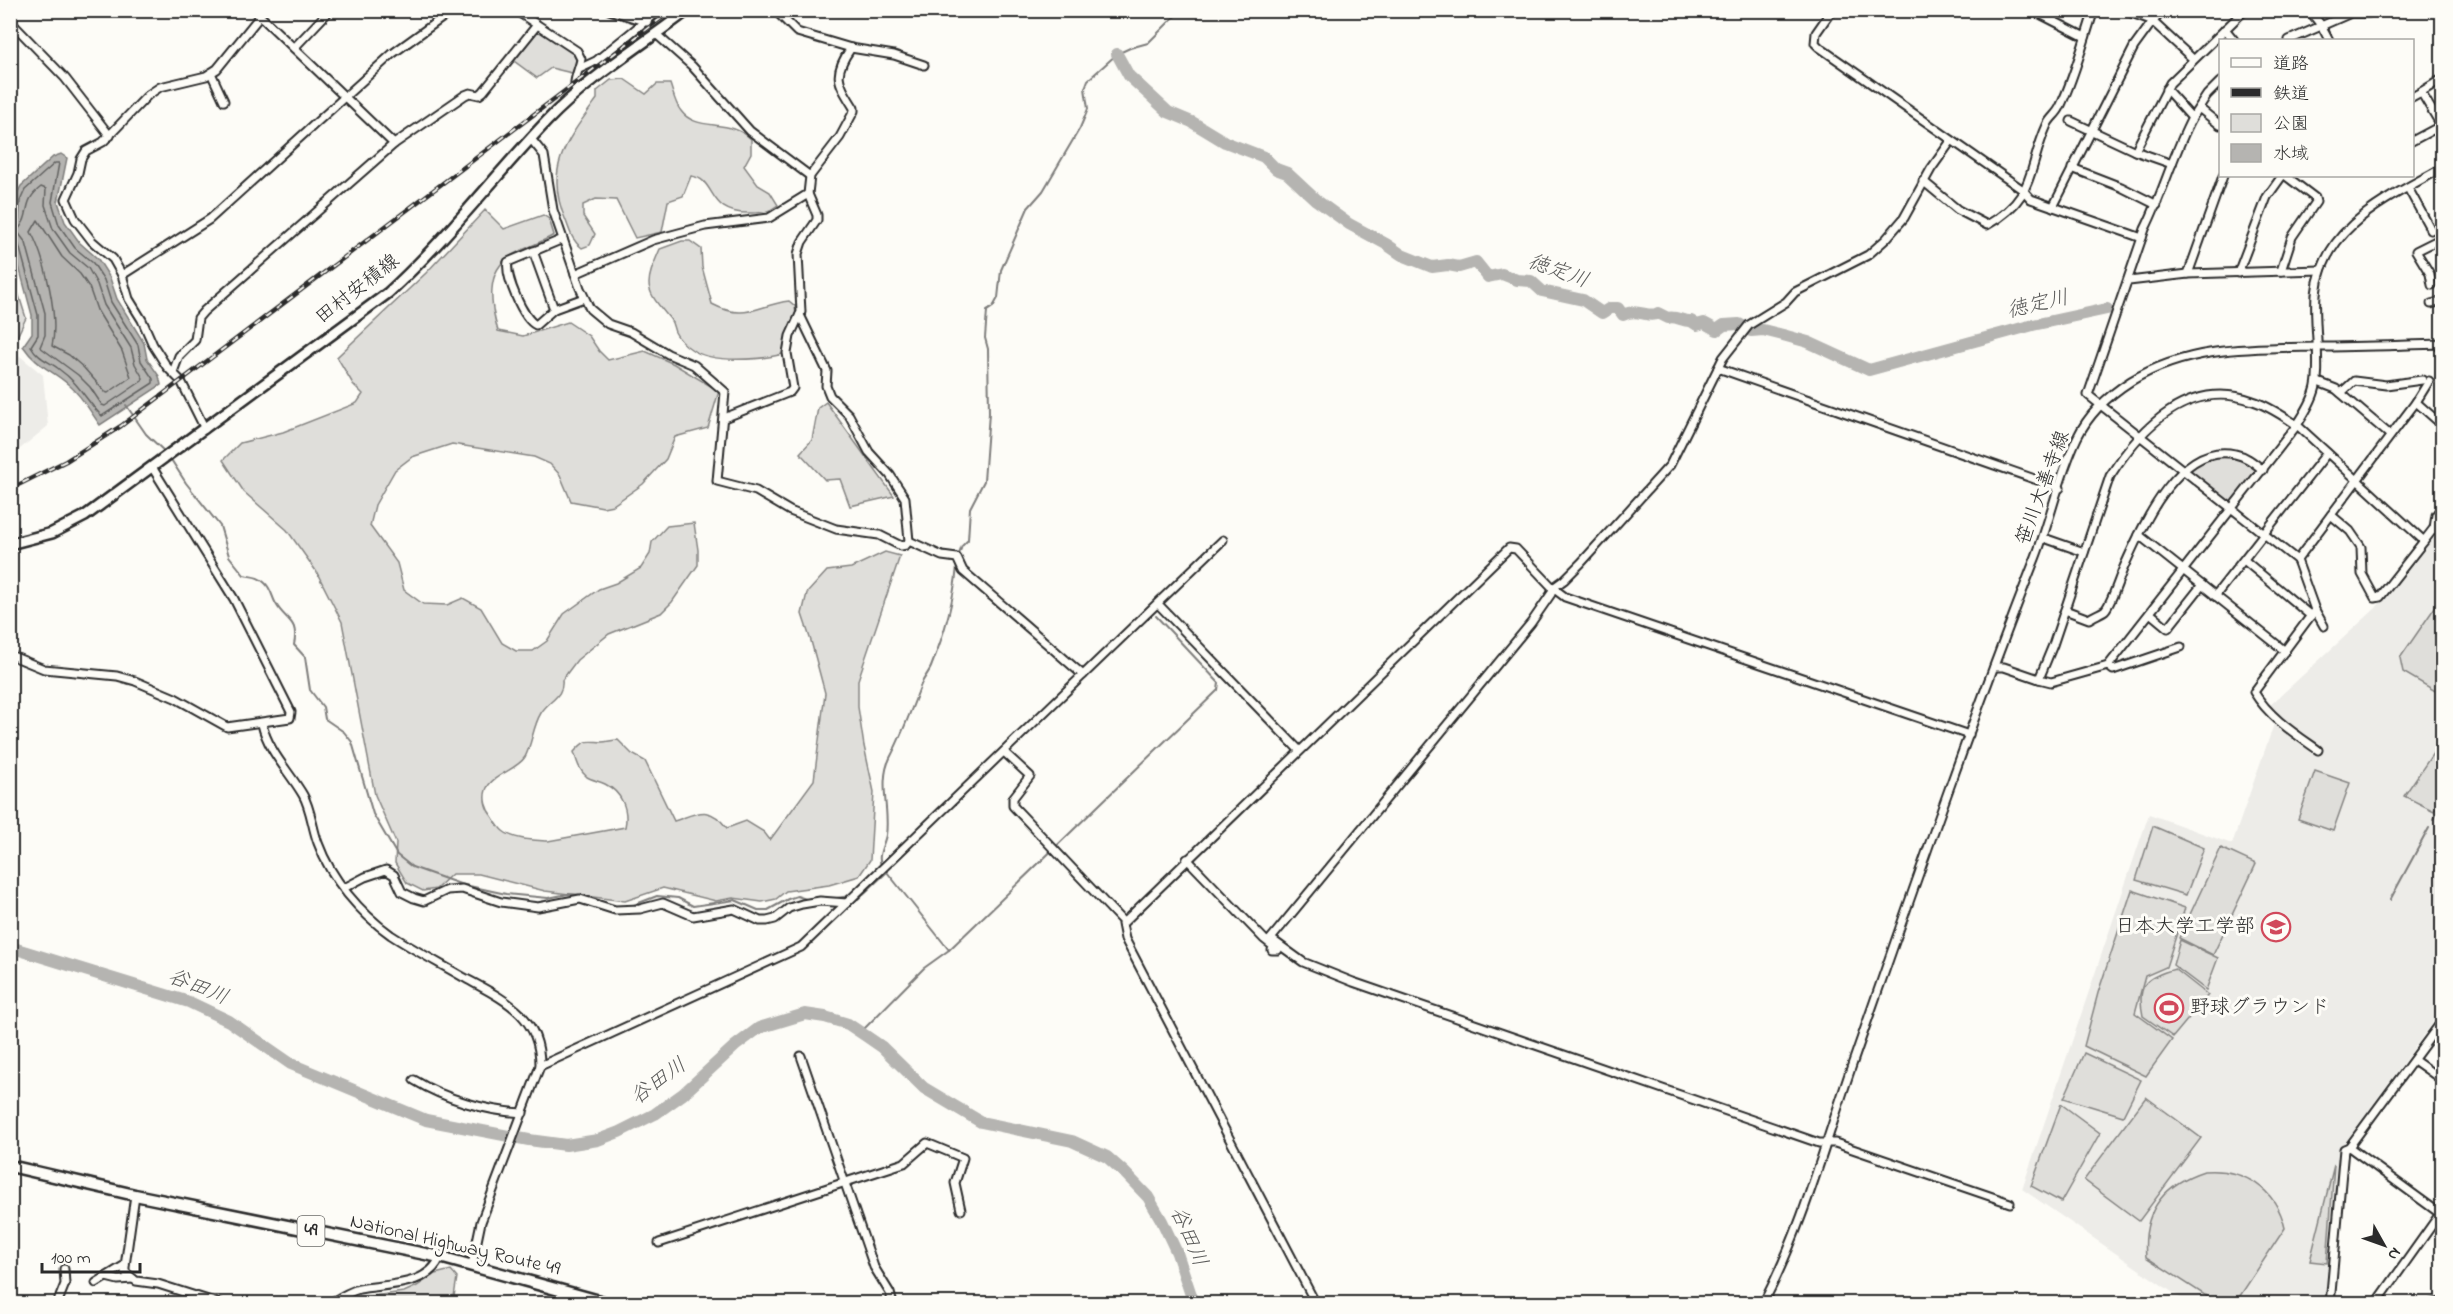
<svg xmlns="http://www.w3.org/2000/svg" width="2453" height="1314" viewBox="0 0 2453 1314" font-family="'Indie Flower','Klee One',sans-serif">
<rect width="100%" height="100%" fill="#fdfcf7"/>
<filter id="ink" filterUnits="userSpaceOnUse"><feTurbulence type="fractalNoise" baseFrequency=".0167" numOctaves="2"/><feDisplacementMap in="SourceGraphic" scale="12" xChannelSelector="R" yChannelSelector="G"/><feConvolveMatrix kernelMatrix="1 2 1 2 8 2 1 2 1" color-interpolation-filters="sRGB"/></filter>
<g filter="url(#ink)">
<g fill="#edece8">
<polygon points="10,348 43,375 48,426 15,453 10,448"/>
<polygon points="2442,514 2442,1010 2341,1148 2328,1303 2188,1303 2022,1189 2149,814 2232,844 2274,724 2267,708 2376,608 2442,521"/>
</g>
<g fill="#dfdeda" stroke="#858482" stroke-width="1.5">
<polygon points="541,30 575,53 577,61 572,73 551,68 537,78 514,61 538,31"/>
<path d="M624,79L646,94L657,84H670C673,92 675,104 681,111C696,132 730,118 751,139V153L744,166L758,185L770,192L778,205C769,212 762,213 751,213C705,215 718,179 691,176L683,196L668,201L662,232L635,238L616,200L596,199L583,205V216L595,234L590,245L582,248C572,241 570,231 566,221C543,169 567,140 597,99V91L611,80Z"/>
<path d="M485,210L504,229L543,215L549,219L554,235C540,243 525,248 512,255C484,271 491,307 498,331L523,336L568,322L589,336L599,351L608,360L645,351L674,364L719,391L708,428L675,437L666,459L643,484L613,505L603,507L571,501L560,475L550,464L534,457L452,444L412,457L395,470L375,505L370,526L397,563L404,590L423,604L447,605L463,598L481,608L502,643L516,651H533L547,641L564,614L599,589L616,583L641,568L650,554L652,542L667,526L694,523L698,550V565L672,602L661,613L609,634L577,660L562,680C564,697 549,700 541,713C533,726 532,744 525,757C516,771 492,774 486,790C483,799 486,809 492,816C495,821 499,828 503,831C514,840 535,840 548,841L625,827C629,809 621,792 605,784C599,781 592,780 587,777C579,770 577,762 574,752C586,739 585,741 602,742C607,742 612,740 618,740L632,754L645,761L674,821C698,813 709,804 727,828L746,821L764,832L770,840L814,780L825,693L811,641L802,614L807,593L827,571L851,568L885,552L900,556L858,680V707L864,746L874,792L870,860L859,876L829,885L786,891L776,899L762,902L733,898L716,901L663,888L625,901L545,891L479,874H452L436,889L423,891L407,883L395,863L396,843L375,795L342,622L316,571L287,530L244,492L223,460L240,443L283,432L357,403L363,394L353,384L337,357L426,273Z"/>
<path d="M682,241H690L701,249L702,267L712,304C746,322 757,305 789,301L795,306L796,316L789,327L786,353C764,360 711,364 691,349C685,345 678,338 675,332C673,327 673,323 670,319C644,288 644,286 660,249Z"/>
<polygon points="10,267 26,318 14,343 11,340"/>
<polygon points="826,402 894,496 850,506 840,479 825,480 800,453 812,440 818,408"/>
<path d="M2214,456C2233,456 2244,457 2258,470L2231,504L2188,469L2198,462Z"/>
<polygon points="2442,597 2442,695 2403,672 2400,658"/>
<polygon points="2442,740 2442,796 2434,811 2404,796"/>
<polygon points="2315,771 2350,783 2333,831 2298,819"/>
<polygon points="2153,826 2204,848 2186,895 2136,880"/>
<polygon points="2221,848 2256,864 2213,955 2179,938"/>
<polygon points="2132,890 2185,908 2166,967 2145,976 2135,1013 2172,1040 2146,1076 2084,1046 2098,993"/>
<polygon points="2180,940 2218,958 2206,990 2173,965"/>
<path d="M2175,969L2208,995L2173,1037L2143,1016C2136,984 2146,977 2175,969Z"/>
<polygon points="2084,1053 2141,1080 2123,1116 2064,1098"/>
<polygon points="2146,1097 2201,1138 2139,1221 2084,1180"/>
<polygon points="2061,1104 2100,1133 2061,1202 2031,1186"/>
<polygon points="2334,1165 2327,1263 2310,1261"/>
<path d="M2204,1171C2243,1168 2276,1188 2285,1228L2236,1302L2217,1303L2146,1257C2142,1213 2161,1185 2204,1171Z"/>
<polygon points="451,1270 457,1277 453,1303 346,1303 356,1298 404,1292 417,1286 435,1274"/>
</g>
<path fill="#b5b4b1" stroke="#7e7d7b" stroke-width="1.5" d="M61,154L67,158L58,202L65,222L80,243L98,259L110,278L117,299L144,343L147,359L159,376L161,385L100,425C90,411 82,396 69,385C51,369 37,367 23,346L32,333V315L13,244L14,199L21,186L53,157Z"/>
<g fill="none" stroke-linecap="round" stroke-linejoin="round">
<g stroke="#626261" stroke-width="1.5">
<path d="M41,187L46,189L45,205L53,229L70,253L88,268L97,284L104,305L131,348L135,364L143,378L142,381L105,406L102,405L90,387L78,375L40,347L45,335V313L26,243L17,231C33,214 20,203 41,187Z"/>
<path d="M38,220L62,257L80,274L89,287L97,310L122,351L131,377L108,393L105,392L84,368L69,355L52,346C59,316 45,258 31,232Z"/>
<path d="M10,223L19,219L20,201L25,190L55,163H59L52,202L59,225L75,248L93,263L104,280L111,302L138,345L141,361L153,379V383L102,416C86,401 80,384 60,370C49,361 38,359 31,346L38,335V315L19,245L16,241L10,240"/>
</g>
<g stroke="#7e7d7b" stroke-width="2">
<polyline points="126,405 146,434 166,453"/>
<path d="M170,458L186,483L220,526L229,556L244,575C252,577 258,576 265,583C271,588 272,597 276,604C286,622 299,619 294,645L305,657L310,690L323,707L325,719L344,732L352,742L373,814L397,855L412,867L460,884L506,894L548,898L568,894L584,895L611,905"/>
<polyline points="958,557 962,546 968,540 970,508 984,481 989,413 988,349 985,338 987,311 993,307 998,298 1001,270 1028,208 1043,191 1080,128 1088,109 1085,88 1088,80 1117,54 1130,48 1148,43 1181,10"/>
<polyline points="2434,819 2442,803"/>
<path d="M881,865C877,855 884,845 886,835C890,810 878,782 890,758C902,735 911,711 920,687C922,680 928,674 931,667C944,635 954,601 957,566"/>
<polyline points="887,872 949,950"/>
<polyline points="830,899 850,896"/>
<polyline points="855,899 858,899 887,872"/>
<polyline points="2390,900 2429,828"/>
<polyline points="631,906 657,896 678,898 693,906 735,900 758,910 768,910 788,899 797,896 809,900"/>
<polyline points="861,1032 924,968 949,950 1218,690 1219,683 1156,616"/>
</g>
<g stroke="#b5b4b1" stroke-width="12">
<path d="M1117,54L1129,76L1168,112L1192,122L1225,142L1264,157L1276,169L1287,173L1316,200L1349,224L1386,244L1402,255L1432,267L1448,265L1459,267L1476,262L1488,277L1502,274L1517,280L1531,281L1542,291L1583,300L1602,313L1610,308H1618L1623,315C1637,307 1649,319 1658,313L1668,318C1675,315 1683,322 1691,321L1697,325L1704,323L1717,330L1724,325L1739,324L1751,331L1763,330L1783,335L1808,342L1869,370L2033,325L2107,309"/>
<polyline points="10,947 189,1002 229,1021 291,1064 426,1120 529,1140 566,1145 598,1140 619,1132 655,1114 683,1094 735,1046 759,1028 805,1014 825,1017 848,1024 866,1036 882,1047 924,1088 981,1122 1072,1141 1107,1157 1124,1172 1148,1197 1162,1221 1177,1253 1194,1304"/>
</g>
<g stroke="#2b2b2b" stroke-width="11">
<g id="minor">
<polyline points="254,10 394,144 465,95 470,93 479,95 483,92 537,25"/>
<path d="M515,10L577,51L581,59C579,71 571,83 577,93"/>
<polyline points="609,10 647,22"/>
<polyline points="775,10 797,32 851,48 894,55 924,65"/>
<polyline points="1832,10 1816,33 1815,43 1819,47 2023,190 2031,199 2142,238"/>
<polyline points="2032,10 2085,37"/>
<polyline points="2123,10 2151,20 2193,59"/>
<polyline points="2309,10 2321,25 2329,40"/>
<polyline points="10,21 65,78 110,136"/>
<polyline points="2225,29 2234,40"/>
<polyline points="656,34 692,66 750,131 810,176"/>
<polyline points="2289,40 2351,13 2368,13 2383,10"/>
<polyline points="294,48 330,10"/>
<polyline points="579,69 596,61 659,10"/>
<polyline points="211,73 224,101"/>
<polyline points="2442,79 2421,92 2442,127"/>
<polyline points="2166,89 2192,118 2207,95 2220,82"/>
<polyline points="2412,97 2421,92"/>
<polyline points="2199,108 2220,125"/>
<path d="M2192,118C2173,154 2163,193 2145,229L2088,395L2297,560"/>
<polyline points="2071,121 2135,151 2172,164"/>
<polyline points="531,139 544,155 553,210 580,288 590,309 608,324 631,332 668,354 694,365 725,392 717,481 756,491 790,511 836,529 879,535 901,546 906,545 909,541 942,556 957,558 963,571 1083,675"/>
<polyline points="2412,141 2442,125"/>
<polyline points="2135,151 2170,83 2245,10"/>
<polyline points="2072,168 2121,187 2157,205"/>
<polyline points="2223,176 2188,274 2321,270"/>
<path d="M1923,181L1958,210L1987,225C2037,197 2027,169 2047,125C2050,118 2057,114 2060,107C2075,76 2083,43 2094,10"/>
<polyline points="2408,188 2431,230"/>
<polyline points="2053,207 2134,47 2153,21 2164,10"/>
<path d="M563,239L508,262C505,276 523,319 536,325L554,309L584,298"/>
<polyline points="533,251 554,309"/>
<polyline points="2281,271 2292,237 2316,202 2315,198 2286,176"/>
<polyline points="2238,273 2267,197 2282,176"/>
<path d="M575,274L653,240L705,226L769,218L808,194L810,176L840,137L854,111V108C838,82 832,75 851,48"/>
<polyline points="122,275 210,219 392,54 453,10"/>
<polyline points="2129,281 2188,274"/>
<polyline points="2432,285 2430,274 2416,251 2442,238"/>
<polyline points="2431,304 2442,301"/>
<polyline points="800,315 827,371 826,386 830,396 849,415 869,452 890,475 905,498 909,541"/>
<polyline points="1718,368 2060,488"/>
<polyline points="173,372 179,356 195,340 198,318 204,311 394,144"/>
<polyline points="2318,382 2336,389 2390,435"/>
<polyline points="2341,393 2354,381 2386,385 2422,380"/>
<polyline points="2416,402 2442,425"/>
<polyline points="724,418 790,392 793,388 787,353 790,336 801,312 798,254 802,242 817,220 817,215 808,194"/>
<polyline points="205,429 181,381 167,367 153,345 142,320 129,299 122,275 113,259 92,241 75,219 66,199 78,173 81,159 86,151 103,142 148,95 160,87 206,76 217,69 260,16"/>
<polyline points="2331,515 2350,531 2361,547 2362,574 2375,598 2380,597 2424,541"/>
<polyline points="2139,535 2285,651"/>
<polyline points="2044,538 2084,552"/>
<polyline points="2244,560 2311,616"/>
<polyline points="2215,596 2327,453"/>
<polyline points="1158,604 1299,750"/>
<path d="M2065,610L2089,619C2093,616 2101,613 2105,610C2112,602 2119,578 2124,567C2142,527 2179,441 2235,454C2246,456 2254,463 2263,470"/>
<polyline points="2315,610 2324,626"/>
<polyline points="2150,613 2168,628 2202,585"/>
<polyline points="10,655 44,669 117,676 135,681 175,698 227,727 290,718 291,712 234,599 152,467"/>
<polyline points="2108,666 2113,670 2181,647"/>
<path d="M1994,667H2004L2039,679L2053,645L2110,476C2141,427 2189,378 2253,401C2269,406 2283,416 2297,425L2424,541L2434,528L2436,515L2442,507"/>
<path d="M2039,679L2051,682L2108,666L2297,425C2321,389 2318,381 2317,339C2316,325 2315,309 2316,294C2323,225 2390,198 2442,168"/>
<path d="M262,724C268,751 289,771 303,795C311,809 312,827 318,843C331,879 360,913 391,935C414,950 439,963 463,977C501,998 541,1014 540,1066L481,1222L472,1265"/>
<path d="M2318,750C2294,733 2269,717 2254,692L2315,610L2297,560L2416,402L2429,381"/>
<polyline points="1004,752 1030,776 1013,798 1013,806 1123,922"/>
<polyline points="1187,859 1264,939 1278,950 1272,950"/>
<polyline points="344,888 365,877 386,870 394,875 402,892 414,898 424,901 447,890 462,889 501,902 538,907 580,899 615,910 640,909 663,903 693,916 734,909 760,921 767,921 775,919 789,908 802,904 820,901 847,903"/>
<polyline points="1269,941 1531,623 1551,594 1553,588 1564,580 1581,563 1670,465 1723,358 1749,325 1786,302 1795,292 1868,255 1886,239 1904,218 1931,169 1951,141"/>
<polyline points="1274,941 1303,962 1353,982 1819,1143 1835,1143 2010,1203"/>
<polyline points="801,1056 874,1267 890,1293 893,1304"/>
<polyline points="2414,1060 2442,1080"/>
<polyline points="540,1066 801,947 1223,540"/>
<path d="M414,1080C445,1099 486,1111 523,1113"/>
<polyline points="2349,1147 2442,1215"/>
<polyline points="135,1195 125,1266 125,1272 136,1281 158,1284 221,1304"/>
<polyline points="659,1243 904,1163 927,1143 963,1158 955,1183 961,1210"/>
<polyline points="106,1277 118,1280 133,1279"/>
<polyline points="96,1283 125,1265"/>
<polyline points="57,1304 65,1284 64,1269"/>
<path d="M329,1304C339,1298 348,1292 359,1289C385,1284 429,1287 440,1257"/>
<polyline points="1316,1304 1125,939 1122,924 1509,548 1516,549 1553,588 1565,597 1969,735"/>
<path d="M1763,1304C1802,1229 1824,1147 1851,1068C1910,899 1968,730 2033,564C2050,523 2058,478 2077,438C2088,415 2109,395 2131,381C2188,346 2252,348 2317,347C2359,347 2401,345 2442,344"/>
<polyline points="2330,1304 2344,1149 2349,1147 2442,1021"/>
<polyline points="2376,1304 2442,1211"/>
<polyline points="2431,1304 2442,1302"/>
</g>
</g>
<g stroke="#2b2b2b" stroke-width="14">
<path id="major" d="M10,544L52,533L85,516L388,293C446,240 493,178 547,121C588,78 641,46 688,10"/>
</g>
<g stroke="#2b2b2b" stroke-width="15">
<polyline id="highway" points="10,1166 135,1195 440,1257 610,1304"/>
</g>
<use href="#minor" stroke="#fdfcf7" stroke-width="7"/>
<use href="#major" stroke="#fdfcf7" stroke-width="9"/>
<use href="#highway" stroke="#fdfcf7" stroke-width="10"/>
<g stroke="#2b2b2b" stroke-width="4.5">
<polyline id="rail" points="10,489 66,461 121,426 672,10"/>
</g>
<use href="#rail" stroke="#fdfcf7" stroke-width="2" stroke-dasharray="7" stroke-linecap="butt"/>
</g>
</g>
<defs>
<g id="university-ring" transform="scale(1.5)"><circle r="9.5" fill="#fdfcf7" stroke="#d1495b" stroke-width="1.5"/><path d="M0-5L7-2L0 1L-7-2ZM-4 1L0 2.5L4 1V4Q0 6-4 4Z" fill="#d1495b"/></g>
<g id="stadium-ring" transform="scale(1.5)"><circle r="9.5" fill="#fdfcf7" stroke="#d1495b" stroke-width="1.5"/><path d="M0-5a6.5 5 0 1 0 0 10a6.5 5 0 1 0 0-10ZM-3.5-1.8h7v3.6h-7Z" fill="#d1495b"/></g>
</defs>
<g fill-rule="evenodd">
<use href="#university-ring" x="2276" y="927"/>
<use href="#stadium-ring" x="2169" y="1008"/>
</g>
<g text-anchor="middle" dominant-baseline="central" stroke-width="6" stroke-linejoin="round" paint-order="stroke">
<rect fill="#fdfcf7" stroke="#6a6a68" stroke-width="1.5" x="297.5" y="1216" width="27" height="30" rx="4.5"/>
<g font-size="18" font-weight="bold" fill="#2b2b2b">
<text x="311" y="1231">49</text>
</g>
<g font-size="20" fill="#2b2b2b" stroke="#fdfcf7">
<text transform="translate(358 290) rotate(-38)">田村安積線</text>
<text transform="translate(2044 488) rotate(-70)">笹川大善寺線</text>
<text transform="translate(455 1246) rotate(13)">National Highway Route 49</text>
</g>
<g font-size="20" fill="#2b2b2b" stroke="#fdfcf7" text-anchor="end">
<text x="2255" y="927">日本大学工学部</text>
<text x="2190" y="1008" text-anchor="start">野球グラウンド</text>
</g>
<g font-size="21" font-style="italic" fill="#5b5b5a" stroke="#fdfcf7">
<text transform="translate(1558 272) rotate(20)">徳定川</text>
<text transform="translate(2038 305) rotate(-13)">徳定川</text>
<text transform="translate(198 988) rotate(22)">谷田川</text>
<text transform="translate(659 1082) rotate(-36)">谷田川</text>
<text transform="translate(1188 1237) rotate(67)">谷田川</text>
</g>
</g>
<rect width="2453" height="1314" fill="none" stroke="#fdfcf7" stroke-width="36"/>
<rect x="18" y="18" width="2417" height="1278" fill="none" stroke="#2b2b2b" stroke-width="2" filter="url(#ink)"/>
<rect x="2219" y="39" width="195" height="138" fill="#fdfcf7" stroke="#a9a8a5" stroke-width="1.5"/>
<rect x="2231" y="58" width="30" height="9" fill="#fdfcf7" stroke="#a9a8a5" stroke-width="1.5"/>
<text x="2273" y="69" font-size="18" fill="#2b2b2b">道路</text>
<rect x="2231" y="88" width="30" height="9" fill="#2b2b2b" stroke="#a9a8a5" stroke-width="1.5"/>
<text x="2273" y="99" font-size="18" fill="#2b2b2b">鉄道</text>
<rect x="2231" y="114" width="30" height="18" fill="#dfdeda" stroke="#a9a8a5" stroke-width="1.5"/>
<text x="2273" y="129" font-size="18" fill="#2b2b2b">公園</text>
<rect x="2231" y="144" width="30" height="18" fill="#b5b4b1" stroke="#a9a8a5" stroke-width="1.5"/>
<text x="2273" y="159" font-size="18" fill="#2b2b2b">水域</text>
<g transform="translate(2384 1245) rotate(130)" stroke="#fdfcf7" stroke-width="4.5" paint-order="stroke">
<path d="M0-4.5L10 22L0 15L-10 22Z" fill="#2b2b2b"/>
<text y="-9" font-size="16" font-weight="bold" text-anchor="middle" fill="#2b2b2b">N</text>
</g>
<path d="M42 1263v9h98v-9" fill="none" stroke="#2b2b2b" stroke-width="3"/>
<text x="51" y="1263" font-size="18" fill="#2b2b2b" stroke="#fdfcf7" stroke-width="4.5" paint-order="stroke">100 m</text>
</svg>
